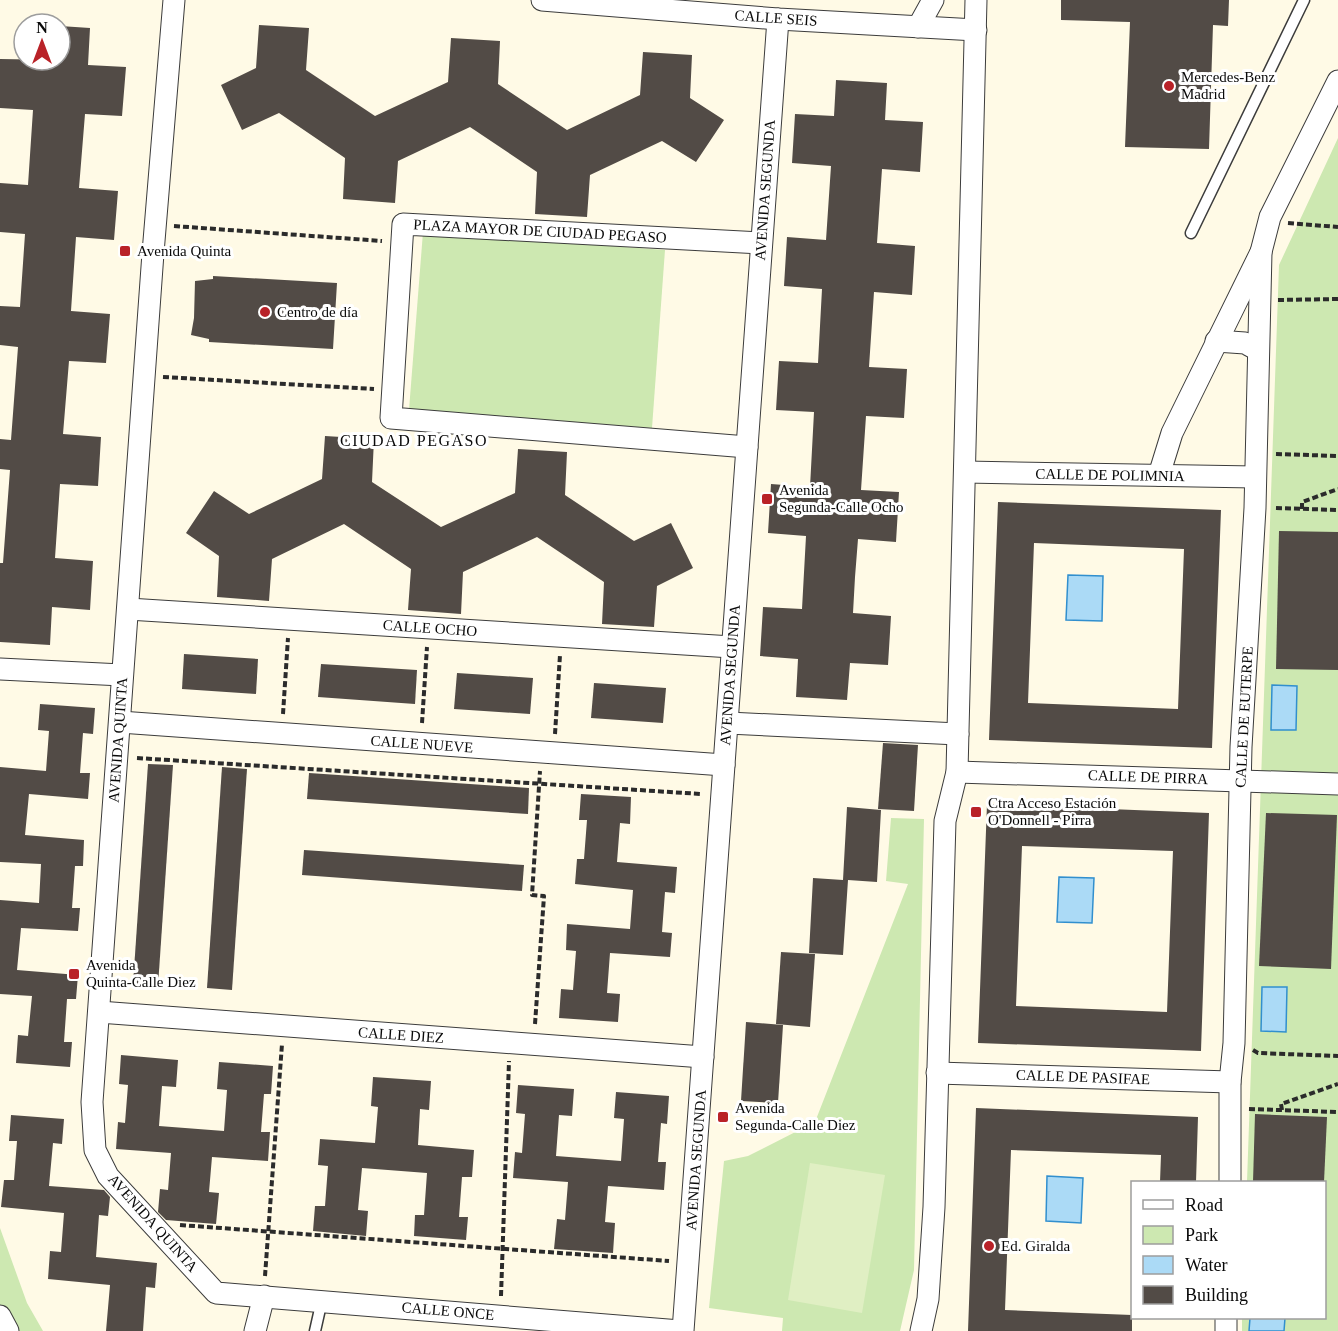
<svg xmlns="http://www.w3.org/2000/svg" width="1338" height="1331" viewBox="0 0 1338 1331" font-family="Georgia,serif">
<rect width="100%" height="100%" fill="#fffae6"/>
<g fill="#cde8b1">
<polygon points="1338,138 1338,1331 1242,1331 1242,1318 1324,1318 1324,1182 1247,1182 1279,265"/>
<polygon points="423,232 665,250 652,428 409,410"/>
<polygon points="891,818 924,819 914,1270 900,1331 782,1331 783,1318 709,1308 724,1161 748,1156 815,1122 908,884 886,881"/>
<polygon points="0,1228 27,1303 43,1331 0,1331"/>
</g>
<polygon fill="#e0efc3" points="810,1163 885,1175 862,1313 788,1300"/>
<g fill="#abdaf6" stroke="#318fce" stroke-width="1.5">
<polygon points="1068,575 1103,576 1102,621 1066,620"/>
<polygon points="1272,685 1297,686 1296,730 1271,730"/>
<polygon points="1059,877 1094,878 1092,923 1057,922"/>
<polygon points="1262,987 1287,987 1286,1032 1261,1031"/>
<polygon points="1047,1176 1083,1178 1081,1223 1046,1221"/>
<polygon points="1250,1318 1285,1318 1284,1331 1249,1331"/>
</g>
<g fill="#524b46" fill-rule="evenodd">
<polygon points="1061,0 1229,0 1228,26 1213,25 1209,149 1125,147 1130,22 1061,20"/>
<polygon points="259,25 309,28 306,70 375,116 448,82 451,38 500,41 498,84 567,130 640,95 643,52 692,55 690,98 724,120 696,162 662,141 590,175 587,217 535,214 537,172 470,127 398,161 395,203 343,199 345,158 279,113 242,130 221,85 256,68"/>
<polygon points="60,26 90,28 88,65 126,67 122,116 85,114 79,188 118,191 114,240 76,237 71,311 110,314 106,363 69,361 63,434 101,437 98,486 60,484 55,558 93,561 90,610 52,607 50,645 0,642 0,563 3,563 10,470 0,469 0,439 11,440 18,347 0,345 0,306 20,307 25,234 0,232 0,183 28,185 33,110 0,108 0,59 60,60"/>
<polygon points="836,80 887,83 885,120 923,122 920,172 882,169 877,243 915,246 912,295 874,292 869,367 907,369 904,418 866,416 861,490 899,492 896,542 858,539 855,577 853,613 891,616 888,665 850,663 847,700 796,697 798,659 760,656 763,607 802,609 806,536 768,533 771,484 810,487 814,412 776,410 779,361 818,363 822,289 784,286 787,237 826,240 831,166 792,163 795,114 834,116"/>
<polygon points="213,276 337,283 333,349 209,342 209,339 191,335 194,318 195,281 213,279"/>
<polygon points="325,436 374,439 372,482 441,527 515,493 518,449 567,452 565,495 634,541 671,523 693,568 657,586 654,627 602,624 604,582 537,537 463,572 461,614 408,610 411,569 344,524 272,559 269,601 217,597 219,556 186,533 214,491 249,514 322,479"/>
<path d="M998,502L1221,510L1212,748L989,740ZM1034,543L1184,549L1178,709L1028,703Z"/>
<polygon points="1279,531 1338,532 1338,670 1276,669"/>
<polygon points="184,654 258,659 256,694 182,689"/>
<polygon points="321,664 417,670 415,704 318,697"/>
<polygon points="457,673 533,678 530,714 454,709"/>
<polygon points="594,683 666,688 663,723 591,718"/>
<polygon points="40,704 95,708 93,734 83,733 80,773 90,773 88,799 29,794 25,835 84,840 83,866 75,866 72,908 80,908 78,931 21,928 17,970 78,975 76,999 67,999 64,1042 72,1042 70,1067 16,1063 18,1035 28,1036 32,996 0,994 0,900 39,903 41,864 0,862 0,767 46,771 49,731 38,730"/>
<polygon points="883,743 918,745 914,811 878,809"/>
<polygon points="148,764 173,765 158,986 133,984"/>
<polygon points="222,767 247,769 232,990 207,988"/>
<polygon points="309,773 529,788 528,814 307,799"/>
<polygon points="581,794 631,797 630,824 620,823 617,862 677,867 675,893 665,892 662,932 672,933 670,957 610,953 607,993 620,994 618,1022 559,1018 561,989 573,990 576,951 566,950 567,924 630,929 633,890 575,884 577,859 584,859 587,820 579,820"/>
<path d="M987,804L1209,813L1201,1051L978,1043ZM1022,846L1173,851L1167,1012L1016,1006Z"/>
<polygon points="847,807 881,810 877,882 848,880 843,955 809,953 813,878 843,880"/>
<polygon points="1266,813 1337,815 1331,969 1259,966"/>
<polygon points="304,850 524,865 522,891 302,875"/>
<polygon points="781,952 815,954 810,1027 776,1024"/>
<polygon points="746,1022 783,1025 778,1103 741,1101"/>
<polygon points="121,1055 178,1060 176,1087 162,1086 159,1126 224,1131 227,1090 217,1089 219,1062 273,1066 271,1094 264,1094 261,1132 270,1132 268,1161 212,1157 209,1192 219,1193 216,1224 166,1220 158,1212 160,1189 168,1190 171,1153 116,1149 118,1122 125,1123 128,1085 119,1084"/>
<polygon points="373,1077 431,1081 429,1110 420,1109 418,1145 474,1150 472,1177 462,1177 459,1217 468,1217 466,1240 414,1236 415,1215 424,1215 427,1173 362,1168 358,1210 368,1211 366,1236 313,1231 315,1206 325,1206 328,1166 318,1165 320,1139 375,1143 378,1107 371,1106"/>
<polygon points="518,1085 574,1089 572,1116 559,1115 556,1156 621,1161 624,1119 614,1118 616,1092 669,1096 667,1124 661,1123 658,1162 666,1162 664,1190 608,1186 605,1222 615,1223 613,1253 554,1249 557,1219 565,1220 568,1182 513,1178 515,1152 522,1153 525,1114 516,1113"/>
<polygon points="976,1108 1198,1117 1196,1182 1160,1182 1161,1155 1011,1150 1005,1310 1132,1315 1132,1331 968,1331"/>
<polygon points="1255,1114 1327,1117 1324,1182 1253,1182"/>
<polygon points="11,1115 64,1119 62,1144 53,1143 49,1186 104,1190 110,1197 108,1216 99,1215 96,1257 157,1263 155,1288 146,1287 143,1331 106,1331 110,1285 48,1279 50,1251 61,1252 64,1213 1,1207 4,1180 14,1180 17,1141 9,1141"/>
</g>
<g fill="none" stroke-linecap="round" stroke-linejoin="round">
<g stroke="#3c3c3c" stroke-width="13">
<g id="lane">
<polyline points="1191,233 1304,0"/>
<polyline points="315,1331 322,1300"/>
</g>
</g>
<g stroke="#3c3c3c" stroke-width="23">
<g id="street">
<polyline points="174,0 153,253 92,1102 95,1150 108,1176 216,1293 680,1331"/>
<polyline points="542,0 778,19 976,30"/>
<polyline points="918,27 933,0"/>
<polyline points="1216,341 1245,343 1258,350"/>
<polyline points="747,447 391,418 403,224 761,243"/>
<polyline points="965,472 1255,477"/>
<polyline points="1159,475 1172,433 1261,252 1270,217 1338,81"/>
<polyline points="128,609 732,647"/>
<polyline points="0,669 122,675"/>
<polyline points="120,722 724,765"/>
<polyline points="728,723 958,734"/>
<polyline points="957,772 1338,784"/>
<polyline points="99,1012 703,1057"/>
<polyline points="937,1073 1230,1082"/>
<polyline points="1230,1182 1230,1082 1234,1043 1241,747 1255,508 1261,252"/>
<polyline points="0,1316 8,1331"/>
<polyline points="255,1331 264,1296"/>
<polyline points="683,1331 778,19"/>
<polyline points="921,1331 928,1299 934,1207 945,821 957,772 976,0"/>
<polyline points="1226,1331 1226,1318"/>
</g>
</g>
<g stroke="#2b2b2b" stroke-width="4" stroke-dasharray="6 3" stroke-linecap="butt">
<polyline points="1288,223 1338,227"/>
<polyline points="174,226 382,241"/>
<polyline points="1278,300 1338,299"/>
<polyline points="163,377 374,389"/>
<polyline points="1276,454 1338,456"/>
<polyline points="1276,508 1338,510"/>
<polyline points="1302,509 1302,502 1338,489"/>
<polyline points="283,714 288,638"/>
<polyline points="422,723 427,647"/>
<polyline points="555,734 560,655"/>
<polyline points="137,758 701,794"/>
<polyline points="535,1024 544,896 532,895 540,771"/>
<polyline points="1253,1050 1258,1053 1338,1056"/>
<polyline points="1249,1109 1338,1112"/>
<polyline points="1282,1110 1281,1104 1338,1084"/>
<polyline points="180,1225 669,1261"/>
<polyline points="265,1276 282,1044"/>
<polyline points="501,1296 509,1061"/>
</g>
<use href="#lane" stroke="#fff" stroke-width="10"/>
<use href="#street" stroke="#fff" stroke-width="21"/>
</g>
<g fill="#b92228" stroke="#fff" stroke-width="2">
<circle cx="1169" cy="86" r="6"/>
<rect x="119" y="245" width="12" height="12" rx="3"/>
<circle cx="265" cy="312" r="6"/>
<rect x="761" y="493" width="12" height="12" rx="3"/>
<rect x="970" y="806" width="12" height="12" rx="3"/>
<rect x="68" y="968" width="12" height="12" rx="3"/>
<rect x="717" y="1111" width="12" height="12" rx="3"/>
<circle cx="989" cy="1246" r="6"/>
</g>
<g text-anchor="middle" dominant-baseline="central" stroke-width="6" stroke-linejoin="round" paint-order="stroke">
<g font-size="15" fill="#090909" stroke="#fff">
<text transform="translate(776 18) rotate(4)">CALLE SEIS</text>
<text transform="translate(765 190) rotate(-86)">AVENIDA SEGUNDA</text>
<text transform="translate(540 231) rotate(3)">PLAZA MAYOR DE CIUDAD PEGASO</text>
<text transform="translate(1110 475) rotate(1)">CALLE DE POLIMNIA</text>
<text transform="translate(430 628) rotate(4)">CALLE OCHO</text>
<text transform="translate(730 675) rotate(-86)">AVENIDA SEGUNDA</text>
<text transform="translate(1244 717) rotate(-87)">CALLE DE EUTERPE</text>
<text transform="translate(118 740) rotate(-86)">AVENIDA QUINTA</text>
<text transform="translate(422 744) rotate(4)">CALLE NUEVE</text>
<text transform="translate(1148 777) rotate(2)">CALLE DE PIRRA</text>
<text transform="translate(401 1035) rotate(4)">CALLE DIEZ</text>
<text transform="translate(1083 1077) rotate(2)">CALLE DE PASIFAE</text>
<text transform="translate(696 1160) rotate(-86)">AVENIDA SEGUNDA</text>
<text transform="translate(153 1223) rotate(48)">AVENIDA QUINTA</text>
<text transform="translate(448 1311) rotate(5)">CALLE ONCE</text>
</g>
<g font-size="15" fill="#090909" stroke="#fff" text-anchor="start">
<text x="1181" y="77">Mercedes-Benz<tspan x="1181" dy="17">Madrid</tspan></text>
<text x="137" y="251">Avenida Quinta</text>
<text x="277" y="312">Centro de día</text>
<text x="779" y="490">Avenida<tspan x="779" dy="17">Segunda-Calle Ocho</tspan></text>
<text x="988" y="803">Ctra Acceso Estación<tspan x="988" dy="17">O'Donnell - Pirra</tspan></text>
<text x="86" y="965">Avenida<tspan x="86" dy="17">Quinta-Calle Diez</tspan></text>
<text x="735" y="1108">Avenida<tspan x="735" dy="17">Segunda-Calle Diez</tspan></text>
<text x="1001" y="1246">Ed. Giralda</text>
</g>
<g font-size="16" letter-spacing="1.5" fill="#090909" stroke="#fff">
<text x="414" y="440">CIUDAD PEGASO</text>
</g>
</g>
<rect x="1131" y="1181" width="195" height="138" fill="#ffffff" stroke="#9d9d9d" stroke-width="1.5"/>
<rect x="1143" y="1200" width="30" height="9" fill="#ffffff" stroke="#9d9d9d" stroke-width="1.5"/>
<text x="1185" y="1211" font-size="18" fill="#090909">Road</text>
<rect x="1143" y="1226" width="30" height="18" fill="#cde8b1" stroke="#9d9d9d" stroke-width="1.5"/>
<text x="1185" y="1241" font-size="18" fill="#090909">Park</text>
<rect x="1143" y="1256" width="30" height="18" fill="#abdaf6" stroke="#9d9d9d" stroke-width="1.5"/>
<text x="1185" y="1271" font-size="18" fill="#090909">Water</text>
<rect x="1143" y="1286" width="30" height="18" fill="#524b46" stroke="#9d9d9d" stroke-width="1.5"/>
<text x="1185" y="1301" font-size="18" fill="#090909">Building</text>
<g transform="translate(42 42)"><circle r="28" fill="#ffffff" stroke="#9d9d9d" stroke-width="1.5"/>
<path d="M0-4.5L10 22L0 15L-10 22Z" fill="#b92228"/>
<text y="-9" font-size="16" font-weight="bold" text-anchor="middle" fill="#090909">N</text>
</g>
</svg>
